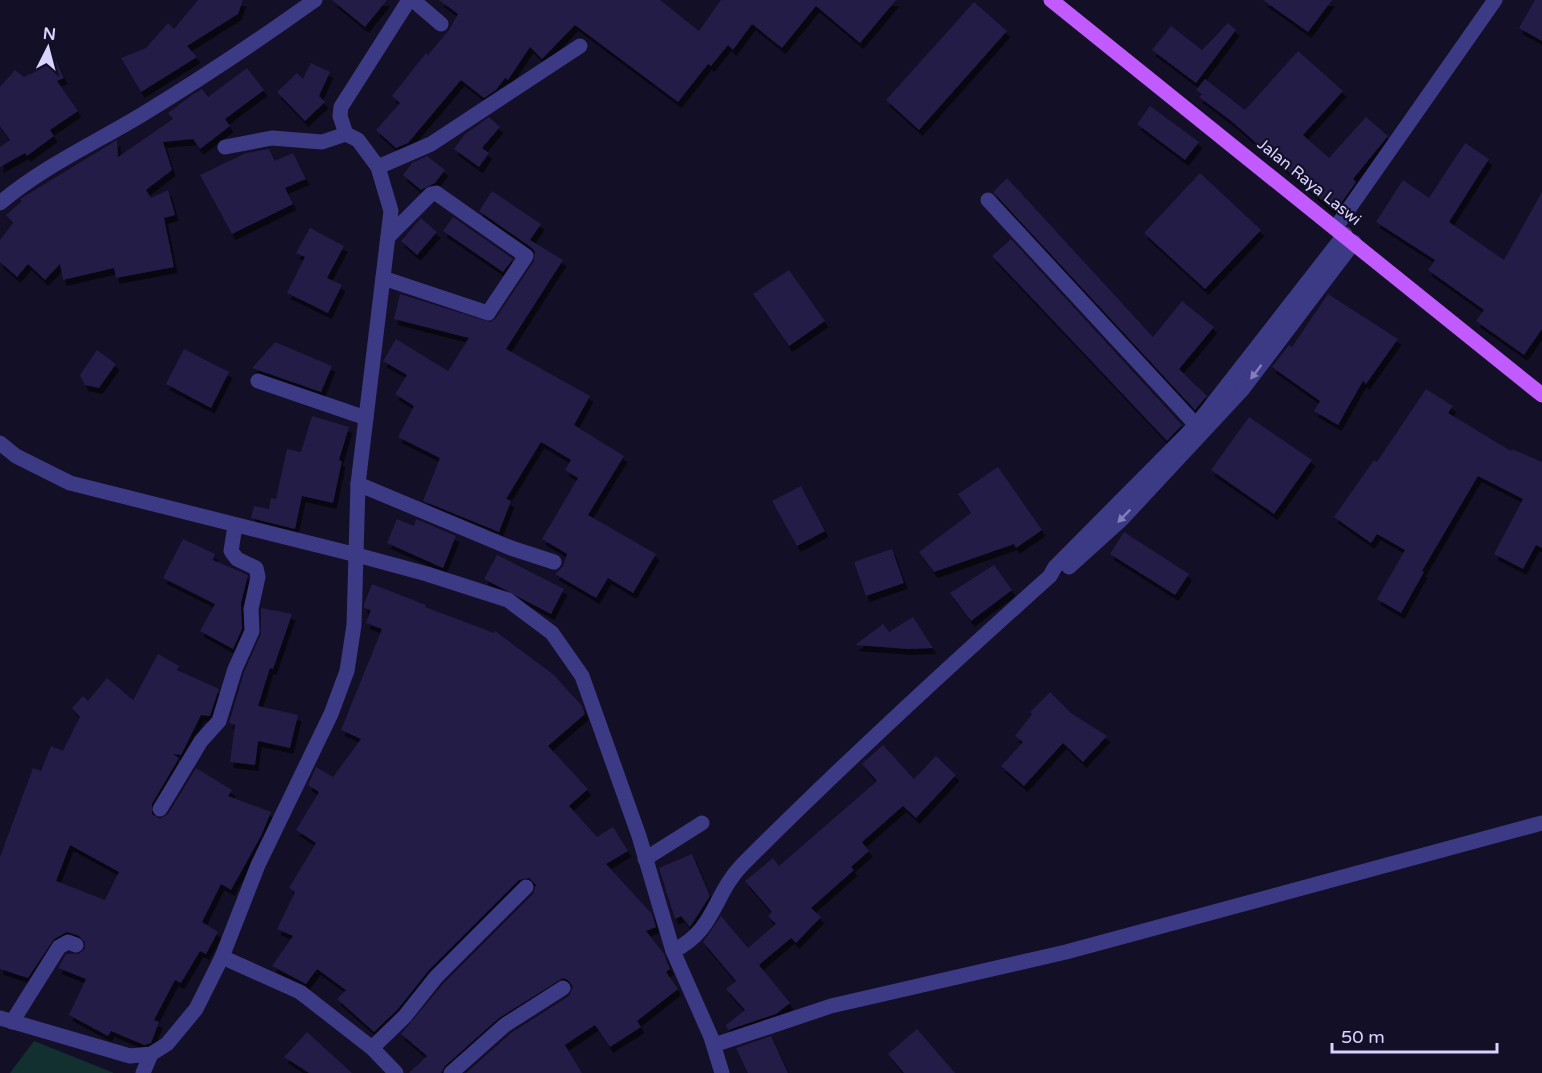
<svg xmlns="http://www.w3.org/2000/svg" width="1542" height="1073" viewBox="0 0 1542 1073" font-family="'Varela Round',sans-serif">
<defs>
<filter id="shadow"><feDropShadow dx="3.5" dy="6" stdDeviation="0" flood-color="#0009"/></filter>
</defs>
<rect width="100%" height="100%" fill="#130f26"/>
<polygon fill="#12302f" points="34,1041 114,1073 10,1073"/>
<g fill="#241b47" fill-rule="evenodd" filter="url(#shadow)">
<polygon points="198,0 243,0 238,14 187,46 197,57 141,92 121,58 146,48 168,23 174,29"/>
<polygon points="332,0 387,0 365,27"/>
<polygon points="439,0 660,0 699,31 721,0 896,0 860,43 816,6 782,48 752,24 733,50 728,45 711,66 708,64 678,102 575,25 542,59 530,47 508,80 505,78 496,90 484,98 461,80 408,143 396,148 376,130 400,103 392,96 426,53 428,55 449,30 458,14"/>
<polygon points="1263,0 1332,0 1308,32"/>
<polygon points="1535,0 1542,0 1542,41 1519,28"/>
<polygon points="974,2 1007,31 919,130 886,100"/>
<polygon points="1228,23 1236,30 1196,83 1152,50 1171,26 1202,50"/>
<polygon points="1298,51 1343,91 1303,135 1329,158 1366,117 1388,136 1353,179 1356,182 1335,212 1230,120 1199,97 1202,94 1196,90 1205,79 1245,110"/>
<polygon points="56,61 64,78 57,81 78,111 50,130 54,136 27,156 25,153 0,167 0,147 10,140 0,126 0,87 15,70 24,77"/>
<polygon points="311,63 330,72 319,96 325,102 305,121 277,92 297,73 303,79"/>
<polygon points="247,68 264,90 225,119 230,126 200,149 193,139 163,142 172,170 146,190 151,198 168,190 175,215 164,218 174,267 116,278 114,268 63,280 60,264 45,280 28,264 17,277 0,262 0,240 13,223 6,215 22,201 20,199 117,140 118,157 173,119 168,113 192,95 202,89 208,97"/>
<polygon points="1150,106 1199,142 1185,160 1137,124"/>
<polygon points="489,117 500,127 482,148 489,153 479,167 454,149 464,135"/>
<polygon points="1465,143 1489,159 1449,222 1504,260 1542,192 1542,329 1524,355 1476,321 1484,310 1428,270 1435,260 1376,222 1403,180 1429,198"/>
<polygon points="269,149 275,161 293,153 306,179 285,188 293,204 232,234 200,175 246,153"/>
<polygon points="427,156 445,170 435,183 421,190 403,175 412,163"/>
<polygon points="1200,173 1261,230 1205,289 1144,233"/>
<polygon points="1007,178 1153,337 1182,301 1214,327 1179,369 1207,396 1195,410 993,192"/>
<polygon points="492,191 541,224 530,240 563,260 506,349 590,396 574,425 624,456 588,515 656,554 633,593 608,578 596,598 555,574 563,566 567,554 542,539 578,478 565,470 571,460 541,442 506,499 511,501 499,532 423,501 440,458 398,437 414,406 395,394 407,375 383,361 396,339 448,371 469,338 394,319 400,294 490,322 496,318 534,261 535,252 532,248 479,211"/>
<polygon points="453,217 513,259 503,272 443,231"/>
<polygon points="421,218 437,232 417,255 401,241"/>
<polygon points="310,228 344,246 327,278 342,285 328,313 287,293 305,257 296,253"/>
<polygon points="1011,239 1182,425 1167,441 992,256"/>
<polygon points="789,270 825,321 789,346 753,294"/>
<polygon points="1328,294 1398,339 1366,384 1363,381 1338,425 1314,411 1320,401 1272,367 1289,345 1292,347"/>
<polygon points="275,342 332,366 321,392 252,368"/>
<polygon points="184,349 229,372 211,408 166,384"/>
<polygon points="97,350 116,364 99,388 85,385 80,375"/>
<polygon points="1426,389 1453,406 1448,413 1511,451 1512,449 1542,462 1542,548 1536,545 1523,569 1494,554 1523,499 1478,476 1422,571 1424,572 1401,613 1377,599 1405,550 1377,534 1371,543 1334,517 1374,460 1377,462"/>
<polygon points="312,416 349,427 339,460 342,461 333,503 302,496 295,529 251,518 254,506 269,509 271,498 276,499 287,449 301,452"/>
<polygon points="1249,417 1312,460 1274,514 1211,470"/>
<polygon points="998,467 1042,530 1016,548 1014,544 934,572 919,552 971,513 958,494"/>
<polygon points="801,486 825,531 797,546 772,501"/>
<polygon points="397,519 414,526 416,519 456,536 443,568 387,543"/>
<polygon points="1124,532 1189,574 1175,595 1110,554"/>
<polygon points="183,539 215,554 213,560 248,575 241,603 242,629 233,649 200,631 215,604 163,578"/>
<polygon points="892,549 904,583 866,596 854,562"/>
<polygon points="497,555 564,589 551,614 484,579"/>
<polygon points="994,565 1012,590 971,621 950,593"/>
<polygon points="372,584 426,605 425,607 494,633 495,631 554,675 582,706 585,714 548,746 588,789 569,806 597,837 613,827 628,851 606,864 652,914 656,927 646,931 664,954 670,969 666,972 678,989 637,1021 641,1027 610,1047 595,1025 565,1045 582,1073 466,1073 511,1033 569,996 573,987 568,980 563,978 499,1018 445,1066 441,1073 409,1073 427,1056 401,1034 443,984 533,894 536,885 529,878 519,880 429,970 398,1009 374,1032 337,999 346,990 317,969 306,984 272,966 293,936 277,929 295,892 289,888 316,843 296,830 319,792 308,785 316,767 333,777 361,739 341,730 382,629 366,623 371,610 364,608 364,604"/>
<polygon points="261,608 292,614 273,669 270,668 258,706 298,715 290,748 258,741 255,765 230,762 235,725 229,723 244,672 261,634"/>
<polygon points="913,617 933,648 908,649 855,645 883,624 889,632"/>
<path d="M158,654L179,666L177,670L219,689L210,716L201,715L181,755L173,754L179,758L152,804V814L160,819L168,814L196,768L232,790L228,796L271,812L261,836L231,890L221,884L202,922L218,932L206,954L200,951L181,983L175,980L154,1020L159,1022L151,1043L144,1045L111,1031L108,1036L69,1015L86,979L58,968L66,954H78L85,949V943L79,936L67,932L54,939L28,978L0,969V857L33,768L41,771L51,746L63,751L80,717L72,708L83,696L88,701L107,678L133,700ZM70,845L119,872L105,900L56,881Z"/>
<polygon points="1050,692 1071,713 1107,736 1083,762 1063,743 1024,786 1001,766 1023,742 1015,736 1032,714 1030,712"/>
<polygon points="883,745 914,779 936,756 956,775 916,818 903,806 862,842 869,851 851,867 854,870 811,908 821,917 796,943 791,938 759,965 790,1003 776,1014 728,1030 726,1025 745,1010 726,989 736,981 703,942 721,916 748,948 776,924 768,916 772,912 745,881 773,858 779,866 877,781 862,764"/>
<polygon points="692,854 710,896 690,927 681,916 675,919 659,868"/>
<polygon points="917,1029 955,1073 904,1073 888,1054"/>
<polygon points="307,1032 352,1073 309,1073 284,1057"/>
<polygon points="771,1036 788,1073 748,1073 736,1048"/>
</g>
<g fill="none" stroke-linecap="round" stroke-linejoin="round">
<g stroke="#3d3a85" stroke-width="15">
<polyline points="413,0 441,24"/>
<polyline points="225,147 272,138 322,142 346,134"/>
<polyline points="378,167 431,144 580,46"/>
<polyline points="988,200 1196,425"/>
<path d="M0,203C44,166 95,143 143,114C202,78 259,40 315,0"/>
<polyline points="1336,227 1495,0"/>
<polyline points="383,278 488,313 526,256 436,193 431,194 388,237"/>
<polyline points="258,381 366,418"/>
<polyline points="0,443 16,456 70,483 357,555 427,574 508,600 552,633 582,676 639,836 673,951 711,1037 722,1073"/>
<polyline points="358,484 511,548 554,562"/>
<polyline points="1069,567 1121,520 1242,390 1354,242"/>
<polyline points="160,809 201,741 219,721 235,669 252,631 251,609 258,577 256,568 237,559 231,551 235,526"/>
<polyline points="645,859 702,823"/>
<path d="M673,951C716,930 713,894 743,864C842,765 946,669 1050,576L1055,567L1196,425L1345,234"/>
<polyline points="222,957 300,992 372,1048 396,1073"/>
<polyline points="0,1018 130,1056 151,1054 167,1044 196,1009 222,957 258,865 331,714 347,671 354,625 358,484 391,211 378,167 358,140 346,134 340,116 341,107 409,0"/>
<polyline points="12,1022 59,947 68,942 76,945"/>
<polyline points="714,1045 831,1006 1066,952 1542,823"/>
<polyline points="372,1048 405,1016 436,977 526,887"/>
<polyline points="143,1073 151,1054"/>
<polyline points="451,1073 505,1025 563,988"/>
</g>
<polyline stroke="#c25bff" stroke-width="15" points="1051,0 1542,395"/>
</g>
<defs><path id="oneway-solid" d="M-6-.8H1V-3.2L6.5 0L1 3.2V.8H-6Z" transform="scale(1.5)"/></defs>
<g fill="#837fbc">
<use href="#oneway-solid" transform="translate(1256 372) rotate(127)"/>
<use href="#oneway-solid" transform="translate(1124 516) rotate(134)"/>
</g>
<g text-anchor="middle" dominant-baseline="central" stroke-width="4.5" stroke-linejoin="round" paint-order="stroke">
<g font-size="16" fill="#d9d4ff" stroke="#130f26">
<text transform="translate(1309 182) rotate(39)">Jalan Raya Laswi</text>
</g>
</g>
<g transform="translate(48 48) rotate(6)" stroke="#130f26" stroke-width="4.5" paint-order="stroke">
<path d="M0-4.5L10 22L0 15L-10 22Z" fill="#d9d4ff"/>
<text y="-9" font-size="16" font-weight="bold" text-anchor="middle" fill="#d9d4ff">N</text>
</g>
<path d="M1332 1043v9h165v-9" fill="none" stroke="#d9d4ff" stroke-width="3"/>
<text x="1341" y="1043" font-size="18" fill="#d9d4ff" stroke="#130f26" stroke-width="4.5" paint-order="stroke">50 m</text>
</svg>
